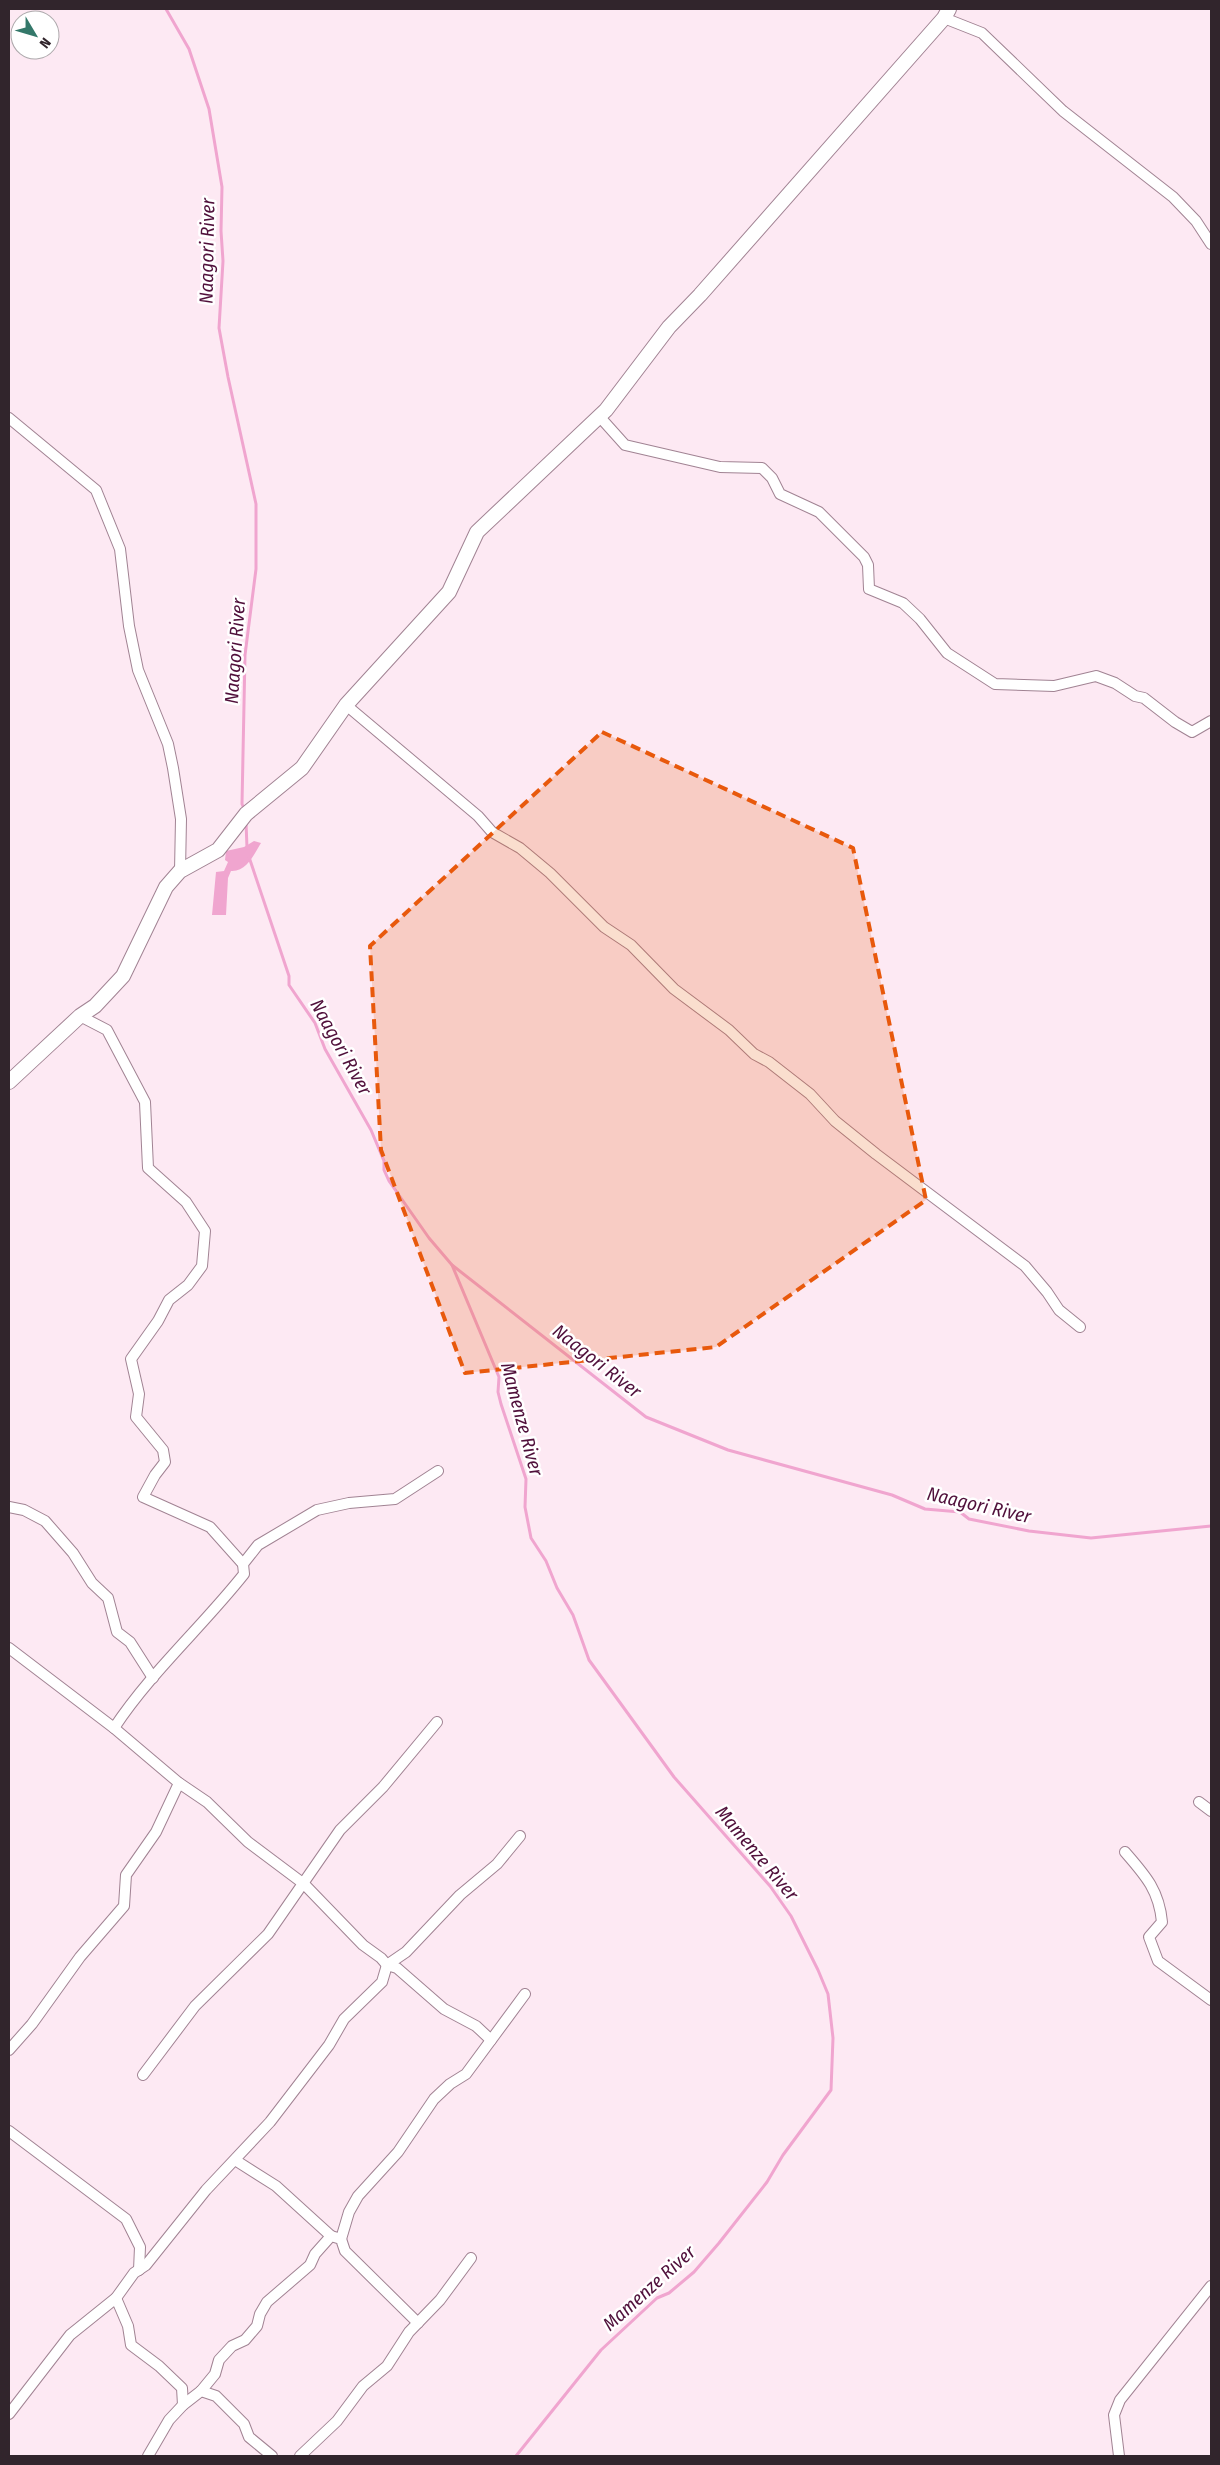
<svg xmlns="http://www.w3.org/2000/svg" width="1220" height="2465" viewBox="0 0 1220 2465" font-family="'Fira Sans Condensed',sans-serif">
<rect width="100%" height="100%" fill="#fde9f3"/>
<path fill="#f0a5cf" d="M254,841L261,843C254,854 247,872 231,871L228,878L226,915H212L216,872L224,871L228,862L225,860L226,851L244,847Z"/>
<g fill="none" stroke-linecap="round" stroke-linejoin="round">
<g stroke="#f0a5cf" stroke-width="3">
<polyline points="166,9 189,49 209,109 222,187 221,231 223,261 219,328 228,377 256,504 256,569 245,655 242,804 245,811"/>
<polyline points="246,822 247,848"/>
<polyline points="249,857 289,976 289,985 315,1023 325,1049 371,1130 384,1161 384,1170 389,1181 429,1238 452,1265 646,1417 728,1450 892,1495 925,1509 960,1512 969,1519 1029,1531 1091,1538 1211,1526"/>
<polyline points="452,1265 499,1377 498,1392 501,1404 526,1479 525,1507 531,1538 546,1561 557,1588 573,1615 589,1660 674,1777 770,1886 791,1916 818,1970 828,1994 833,2038 831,2090 783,2155 767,2182 719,2243 694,2272 669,2293 657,2298 601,2350 516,2456"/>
</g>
<g stroke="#a18393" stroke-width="12">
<g id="minor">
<polyline points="944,18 982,33 1063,111 1173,197 1196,221 1211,244"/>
<polyline points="599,416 625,445 720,467 762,468 772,478 780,494 819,512 864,557 868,565 869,589 903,603 920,619 947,653 995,684 1054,686 1096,676 1115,683 1135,696 1144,698 1175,722 1192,732 1211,721"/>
<polyline points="9,418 96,490 120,549 129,626 138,670 168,744 173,768 181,819 180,871"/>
<polyline points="346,705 478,816 492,832 520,848 550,873 604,927 631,945 674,989 729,1030 754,1054 769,1062 810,1094 835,1121 876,1154 1025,1266 1047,1292 1059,1310 1080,1327"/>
<polyline points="80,1016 107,1030 145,1102 148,1168 186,1202 205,1231 202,1266 188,1285 169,1300 158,1321 131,1359 139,1394 136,1417 163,1450 165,1462 155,1475 143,1497 210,1527 243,1564"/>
<polyline points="9,1507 24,1510 45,1521 73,1553 92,1583 108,1598 117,1632 130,1642 153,1678"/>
<polyline points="9,1648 114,1728 179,1783 156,1832 126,1875 124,1906 80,1957 32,2024 9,2050"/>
<path d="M114,1728C151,1672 202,1627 244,1574L243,1564L258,1545L317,1510L349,1503L395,1499L438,1471"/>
<polyline points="179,1783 207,1802 248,1842 304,1884 363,1945 381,1958 387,1965 397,1968 444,2009 476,2026 491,2040"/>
<polyline points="1199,1802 1211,1811"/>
<path d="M1125,1852C1145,1875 1159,1890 1162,1922L1149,1937L1158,1961L1211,2000"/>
<polyline points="143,2075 195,2006 268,1934 340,1830 383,1787 437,1722"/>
<polyline points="9,2131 126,2219 140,2247 139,2270"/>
<polyline points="235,2160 276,2186 331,2236"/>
<polyline points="341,2239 349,2212 358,2196 398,2152 434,2099 450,2084 466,2074 525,1994"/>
<polyline points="116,2298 128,2326 131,2345 159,2366 182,2388 183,2405"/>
<polyline points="201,2391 215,2374 219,2360 232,2346 245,2340 257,2326 260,2314 267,2302 310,2265 315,2254 331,2236 341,2239 345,2251 418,2323"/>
<polyline points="9,2414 70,2335 116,2298 134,2273 146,2265 206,2190 270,2122 329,2045 344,2019 382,1982 387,1965 406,1952 460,1895 497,1864 520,1836"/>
<polyline points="148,2456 169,2420 183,2405 201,2391 216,2396 244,2424 249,2437 272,2456"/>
<polyline points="300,2456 337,2421 363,2386 387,2366 409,2332 440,2300 471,2258"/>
<polyline points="1119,2456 1114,2415 1120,2400 1211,2286"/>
</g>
</g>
<g stroke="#a18393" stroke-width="16">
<polyline id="tertiary" points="9,1082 80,1016 95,1006 123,976 166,887 180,871 218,850 246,814 302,768 346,705 449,592 477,532 606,410 669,327 700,295 944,18 949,9"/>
</g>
<use href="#minor" stroke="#fff" stroke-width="10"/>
<use href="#tertiary" stroke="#fff" stroke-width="14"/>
</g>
<path fill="#e8590c" fill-opacity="0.2" stroke="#e8590c" stroke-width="4" stroke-dasharray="10 6" stroke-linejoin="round" d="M602,732L853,848L926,1200L716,1347L465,1373L381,1150L370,946Z"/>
<g text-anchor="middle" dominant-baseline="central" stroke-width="5" stroke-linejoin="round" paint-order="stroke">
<g font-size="19" font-style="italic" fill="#50103b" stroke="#fff">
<text transform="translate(207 251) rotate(-89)">Naagori River</text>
<text transform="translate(235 651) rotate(-86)">Naagori River</text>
<text transform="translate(341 1047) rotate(61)">Naagori River</text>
<text transform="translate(597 1361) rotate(38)">Naagori River</text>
<text transform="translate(522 1419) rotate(75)">Mamenze River</text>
<text transform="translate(979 1505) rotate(13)">Naagori River</text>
<text transform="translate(757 1853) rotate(50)">Mamenze River</text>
<text transform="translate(649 2288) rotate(-42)">Mamenze River</text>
</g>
</g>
<rect width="1220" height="2465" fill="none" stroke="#31252c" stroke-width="20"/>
<g transform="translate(35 35) rotate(128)"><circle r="24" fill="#ffffff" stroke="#ada8ab"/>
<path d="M0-4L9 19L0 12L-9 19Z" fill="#34786a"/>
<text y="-8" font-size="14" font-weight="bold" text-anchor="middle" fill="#31252c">N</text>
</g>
</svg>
